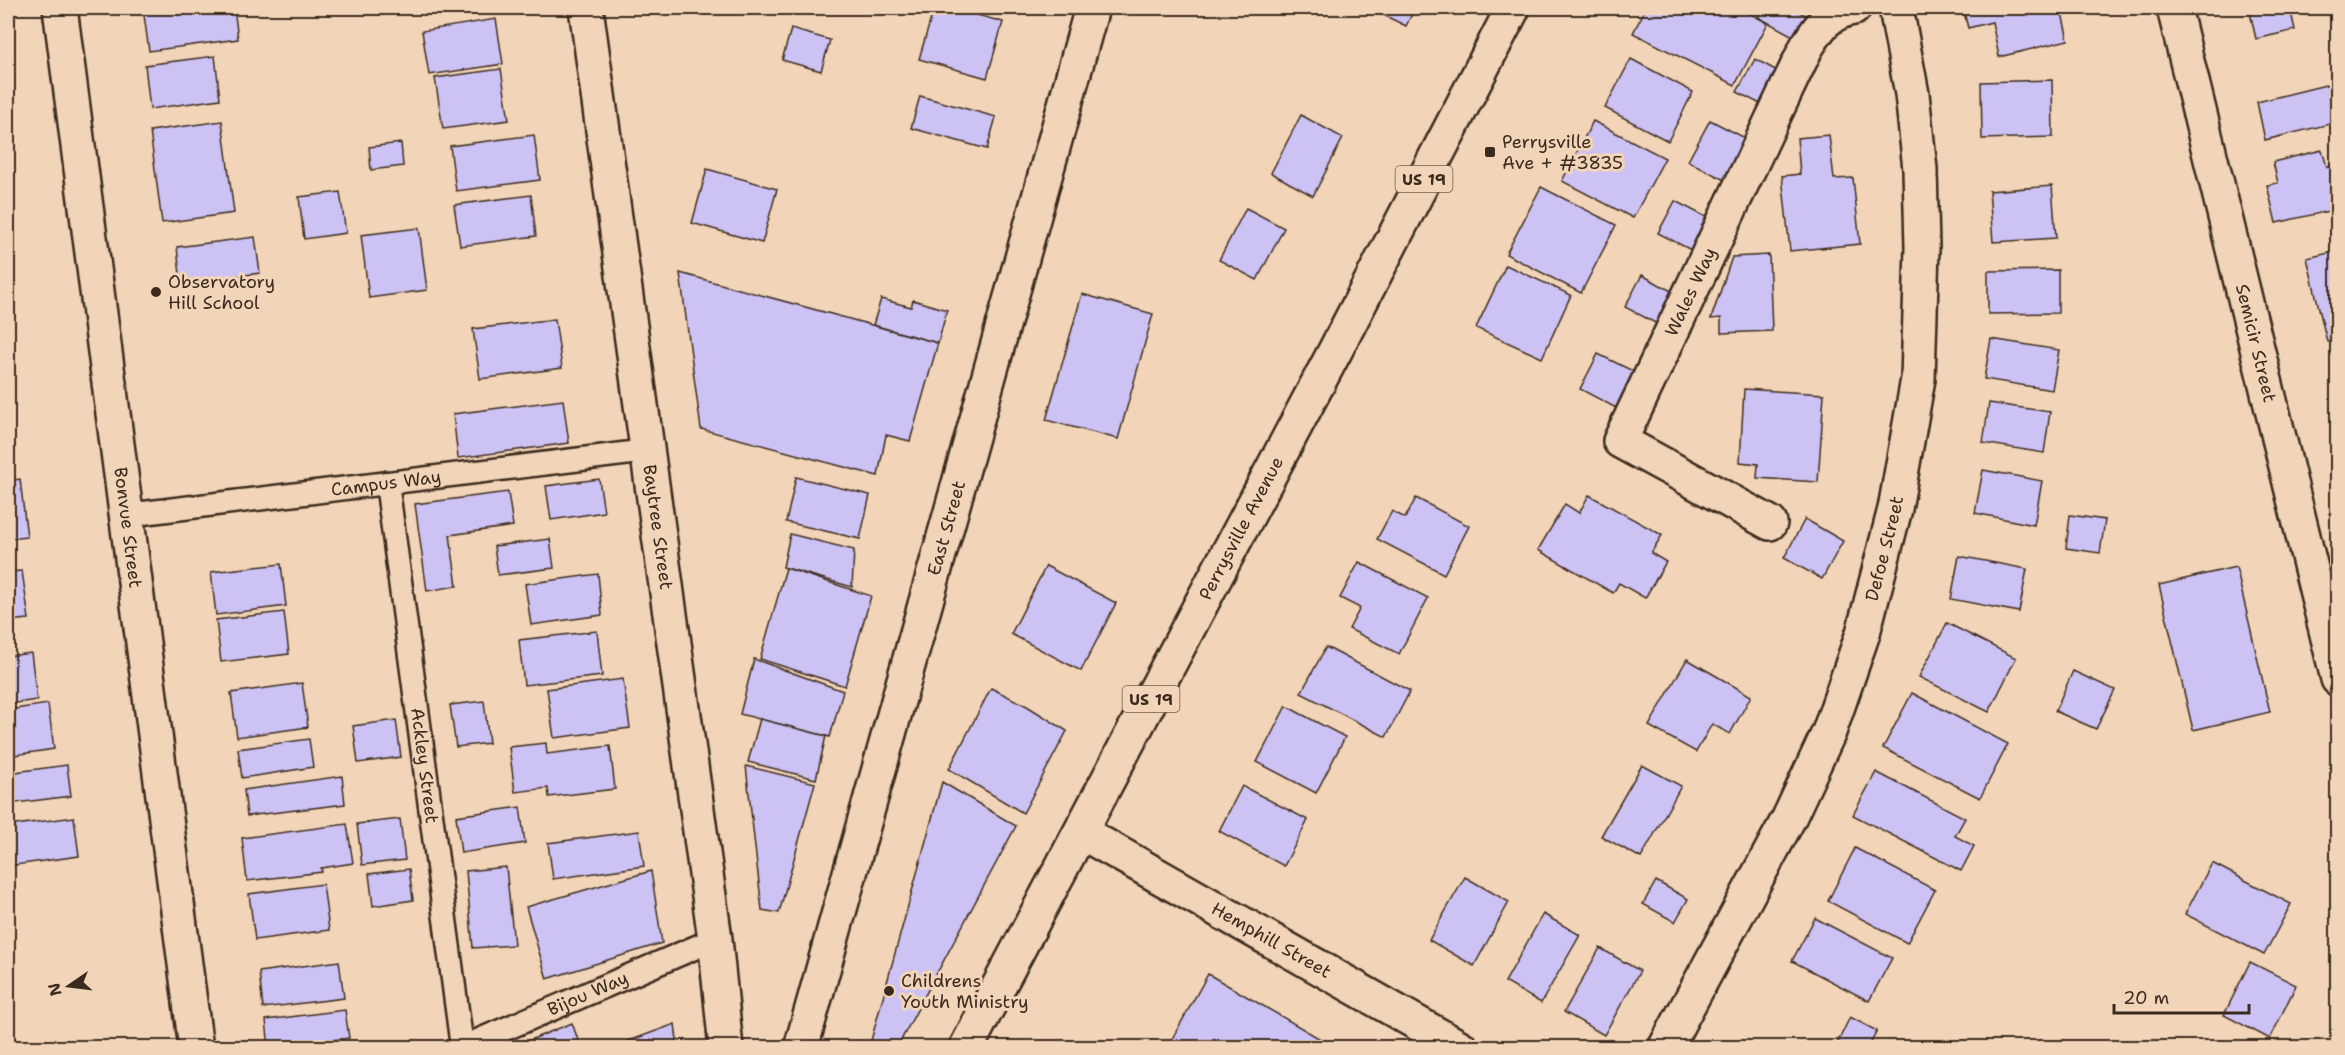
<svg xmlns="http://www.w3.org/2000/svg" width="2345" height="1055" viewBox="0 0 2345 1055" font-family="'Shantell Sans',sans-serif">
<rect width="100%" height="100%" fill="#f2d5b8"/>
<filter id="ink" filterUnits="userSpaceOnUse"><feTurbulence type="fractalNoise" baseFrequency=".0167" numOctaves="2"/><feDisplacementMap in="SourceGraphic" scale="12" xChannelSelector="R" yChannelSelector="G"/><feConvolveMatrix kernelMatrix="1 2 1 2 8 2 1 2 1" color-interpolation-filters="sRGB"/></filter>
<g filter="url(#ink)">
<g fill="#cdc2f4" stroke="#3b2a1e" stroke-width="1.5">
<polygon points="143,8 234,8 238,39 149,51"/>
<polygon points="934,8 952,8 1003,22 987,78 919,59"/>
<polygon points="1369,8 1415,8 1406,26"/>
<polygon points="1646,8 1739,8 1768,23 1735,85 1633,33"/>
<polygon points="1763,8 1791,8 1806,15 1795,37 1758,17"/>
<polygon points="1963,8 2061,8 2068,40 1999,57 1992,22 1968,28"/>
<polygon points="2249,8 2290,8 2295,30 2256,39"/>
<polygon points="2293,8 2326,8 2295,15"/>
<polygon points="496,19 503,64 429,75 422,31"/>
<polygon points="791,29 830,40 821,71 782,60"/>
<polygon points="215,56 220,99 150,109 145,65"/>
<polygon points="1631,59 1693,92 1668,141 1605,108"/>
<polygon points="1755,59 1785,75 1768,108 1737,92"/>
<polygon points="501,69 509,120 443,129 435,78"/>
<polygon points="2052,80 2053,137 1982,139 1981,82"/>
<polygon points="2338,82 2338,122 2265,140 2257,102"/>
<polygon points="920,96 996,117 987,149 911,128"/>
<polygon points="1301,115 1343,138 1313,196 1271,173"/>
<polygon points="1710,120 1753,142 1732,184 1688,161"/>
<polygon points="222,121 234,213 162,223 150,131"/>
<polygon points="1593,121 1665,158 1633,218 1562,181"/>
<polygon points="534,135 540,180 456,191 450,146"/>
<polygon points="1829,135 1834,179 1853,178 1860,244 1790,251 1782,176 1800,174 1797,138"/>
<polygon points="401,143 403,166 371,170 369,147"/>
<polygon points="2322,150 2327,167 2333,166 2338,182 2338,209 2276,223 2267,185 2278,183 2273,162"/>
<polygon points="707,169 777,189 762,243 692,223"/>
<polygon points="2052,186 2056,238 1993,242 1989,191"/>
<polygon points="1541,187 1616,225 1581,293 1506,254"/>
<polygon points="340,192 346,233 304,239 299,197"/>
<polygon points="531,195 536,236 460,246 454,205"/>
<polygon points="1675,201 1710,219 1693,251 1658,233"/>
<polygon points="1246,208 1284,228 1257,280 1219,260"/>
<polygon points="419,228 427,290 369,298 361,235"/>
<polygon points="255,237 260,273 181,284 177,247"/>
<polygon points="2338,251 2338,340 2327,342 2307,258"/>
<polygon points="1769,255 1772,331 1721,333 1721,318 1711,319 1732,257"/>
<polygon points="1506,265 1571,295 1542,358 1476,328"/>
<polygon points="2058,270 2058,313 1988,314 1988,271"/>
<polygon points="680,273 938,343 910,441 886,435 878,476 701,429"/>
<polygon points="1642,275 1677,294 1661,326 1625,307"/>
<polygon points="1082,294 1153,314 1118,439 1046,420"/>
<polygon points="881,299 911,307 913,300 947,310 938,343 873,325"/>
<polygon points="555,319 562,368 480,379 473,329"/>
<polygon points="1991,339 2059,350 2052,390 1984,379"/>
<polygon points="1598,354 1637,373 1618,409 1580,389"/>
<polygon points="1744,389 1824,394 1818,482 1757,478 1758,464 1740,462"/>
<polygon points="563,400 569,443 458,458 453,414"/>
<polygon points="1989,403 2050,412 2044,453 1983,443"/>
<polygon points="1983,470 2042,481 2034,525 1975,513"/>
<polygon points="796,477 870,495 860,539 786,522"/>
<polygon points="20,479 27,537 8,539 8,481"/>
<polygon points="599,479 604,512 551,520 546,486"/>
<polygon points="508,492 513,526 450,535 457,586 427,591 415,504"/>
<polygon points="1589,495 1662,535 1651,553 1666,562 1645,598 1619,583 1613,593 1538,550 1565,504 1579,513"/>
<polygon points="1416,498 1469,526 1444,574 1377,539 1392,511 1405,518"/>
<polygon points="2070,515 2105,520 2100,553 2066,548"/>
<polygon points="1805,519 1843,541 1822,579 1784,558"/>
<polygon points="790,534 854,550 852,587 783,567"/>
<polygon points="550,539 554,568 498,575 494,546"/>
<polygon points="1959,556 2027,569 2019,612 1951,599"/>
<polygon points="1359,562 1428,598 1399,654 1349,629 1360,608 1340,598"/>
<polygon points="281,564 286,606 216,615 211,572"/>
<polygon points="1046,566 1116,603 1081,671 1011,634"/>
<polygon points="2236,567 2270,712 2193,730 2159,585"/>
<polygon points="786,568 871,596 845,686 760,659"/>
<polygon points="22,571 29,619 8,621 8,572"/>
<polygon points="598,574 602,615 531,625 525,584"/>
<polygon points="284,612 289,654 221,662 216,620"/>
<polygon points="1947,623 2016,658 1989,712 1919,677"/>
<polygon points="597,631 602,676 524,685 519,640"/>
<polygon points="1326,647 1410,691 1386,737 1301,693"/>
<polygon points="31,653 37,700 8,704 8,656"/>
<polygon points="754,659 843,691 830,737 740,714"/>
<polygon points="1687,659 1751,696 1730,734 1712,724 1696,752 1649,726"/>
<polygon points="2073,671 2115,690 2096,729 2055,711"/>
<polygon points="623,679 630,728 554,738 547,689"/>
<polygon points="302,683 308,727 237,737 231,693"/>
<polygon points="991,688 1027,706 1067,731 1023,813 949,769"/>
<polygon points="1912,693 2008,744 1980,798 1883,748"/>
<polygon points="484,701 489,743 456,747 450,705"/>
<polygon points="48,704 54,749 8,756 8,710"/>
<polygon points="1286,706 1345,737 1316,793 1257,762"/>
<polygon points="760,719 826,736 816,779 748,762"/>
<polygon points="396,720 401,757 358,763 353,726"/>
<polygon points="309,739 313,767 242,778 238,749"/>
<polygon points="546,743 547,754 610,746 615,789 549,797 548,788 515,792 509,747"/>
<polygon points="67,765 71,796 8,804 8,773"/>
<polygon points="1642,765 1681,786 1641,858 1601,836"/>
<polygon points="746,766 815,783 779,913 762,910"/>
<polygon points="1876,772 1965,818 1955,836 1974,846 1961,871 1853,815"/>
<polygon points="342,776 345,804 247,816 244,790"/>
<polygon points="942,782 1016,826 900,1042 896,1048 869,1048"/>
<polygon points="1242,786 1308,820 1284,866 1219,831"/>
<polygon points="520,807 525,843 461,853 456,816"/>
<polygon points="74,817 79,856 8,866 8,826"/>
<polygon points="400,819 405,860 362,865 357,824"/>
<polygon points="347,824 353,863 321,868 322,872 247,881 242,838"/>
<polygon points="639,831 644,866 553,879 548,843"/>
<polygon points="1855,848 1935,890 1907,943 1828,901"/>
<polygon points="2212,863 2291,904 2264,955 2185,914"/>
<polygon points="506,867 514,945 473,948 466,871"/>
<polygon points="409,869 413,900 373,906 369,874"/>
<polygon points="651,871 662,943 547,979 526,907"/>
<polygon points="1465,877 1509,902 1474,966 1429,940"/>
<polygon points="1656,881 1688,899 1675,922 1643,904"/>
<polygon points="323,884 329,930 255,940 249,894"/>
<polygon points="1543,914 1580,935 1541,1003 1505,982"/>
<polygon points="1815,918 1892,958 1869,1001 1792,961"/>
<polygon points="1600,948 1640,971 1604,1035 1564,1012"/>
<polygon points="339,961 344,998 263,1008 259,972"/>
<polygon points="2250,962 2296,985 2270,1039 2224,1015"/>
<polygon points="1208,974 1336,1048 1167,1048"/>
<polygon points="345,1010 349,1038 269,1048 266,1020"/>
<polygon points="1850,1017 1877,1031 1868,1048 1835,1048"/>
<polygon points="572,1023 581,1048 527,1048 525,1042"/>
<polygon points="675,1024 678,1048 610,1048"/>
</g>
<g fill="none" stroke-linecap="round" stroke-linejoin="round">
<g stroke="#3b2a1e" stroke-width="27">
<g id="service">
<path id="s1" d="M387,483L462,1047"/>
<path id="s2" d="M127,515L647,451"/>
<path id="s3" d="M461,1048L715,939"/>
</g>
</g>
<g stroke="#3b2a1e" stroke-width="38">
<g id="minor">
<path id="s4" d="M60,8L196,1048"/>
<path id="s5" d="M2174,8L2338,679"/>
<path id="s6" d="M1770,523L1620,441L1806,48C1819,27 1828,12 1854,8"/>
<path id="s7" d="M1081,832L1461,1048"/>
<path id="s8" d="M1665,1048L1789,818L1829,732L1863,633L1895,509L1918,379L1922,248L1920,169L1912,94L1896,8"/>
</g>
</g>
<g stroke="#3b2a1e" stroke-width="38">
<g id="tertiary">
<path id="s9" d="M586,8L715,939L726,1048"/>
<path id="s10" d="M801,1048L1092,8"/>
</g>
</g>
<g stroke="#3b2a1e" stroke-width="38">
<g id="primary">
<path id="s11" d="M966,1048L1335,351L1513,8"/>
</g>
</g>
<use href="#service" stroke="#f2d5b8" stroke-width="22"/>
<use href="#minor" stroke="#f2d5b8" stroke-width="33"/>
<use href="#tertiary" stroke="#f2d5b8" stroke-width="33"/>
<use href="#primary" stroke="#f2d5b8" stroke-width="33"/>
</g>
</g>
<g fill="#3b2a1e" stroke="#f2d5b8" stroke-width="2">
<rect x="1484" y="146" width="12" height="12" rx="3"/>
<circle cx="156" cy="292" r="6"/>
<circle cx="889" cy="991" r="6"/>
</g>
<g text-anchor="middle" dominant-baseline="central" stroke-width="6" stroke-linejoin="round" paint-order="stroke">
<g fill="#f2d5b8" stroke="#725d4c" stroke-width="1.5">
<rect x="1395.5" y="166" width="57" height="26" rx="4.5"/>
<rect x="1122.5" y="686" width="57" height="26" rx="4.5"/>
</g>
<g font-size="16" font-weight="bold" fill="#3b2a1e">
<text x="1424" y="179">US 19</text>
<text x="1151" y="699">US 19</text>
</g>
<g font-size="18" fill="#3b2a1e" stroke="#f2d5b8" text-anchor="start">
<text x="1502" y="142">Perrysville<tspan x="1502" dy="21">Ave + #3835</tspan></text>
<text x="168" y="282">Observatory<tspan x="168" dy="21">Hill School</tspan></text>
<text x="901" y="981">Childrens<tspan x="901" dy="21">Youth Ministry</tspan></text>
</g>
<g font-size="18" fill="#3b2a1e" stroke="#f2d5b8">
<text stroke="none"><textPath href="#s6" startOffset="336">Wales Way</textPath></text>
<text stroke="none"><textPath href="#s5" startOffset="345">Semicir Street</textPath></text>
<text stroke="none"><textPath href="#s2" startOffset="261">Campus Way</textPath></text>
<text stroke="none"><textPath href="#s4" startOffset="524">Bonvue Street</textPath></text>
<text stroke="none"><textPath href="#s9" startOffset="524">Baytree Street</textPath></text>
<text stroke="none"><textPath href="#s10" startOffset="540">East Street</textPath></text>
<text stroke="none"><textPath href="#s11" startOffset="588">Perrysville Avenue</textPath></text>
<text stroke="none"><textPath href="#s8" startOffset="548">Defoe Street</textPath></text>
<text stroke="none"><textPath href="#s1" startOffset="285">Ackley Street</textPath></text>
<text stroke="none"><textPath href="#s7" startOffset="219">Hemphill Street</textPath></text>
<text stroke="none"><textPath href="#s3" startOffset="138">Bijou Way</textPath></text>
</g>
</g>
<rect width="2345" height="1055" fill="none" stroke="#f2d5b8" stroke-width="30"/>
<rect x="15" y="15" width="2315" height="1025" fill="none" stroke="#3b2a1e" stroke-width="2" filter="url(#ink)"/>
<g transform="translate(69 986) rotate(256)" stroke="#f2d5b8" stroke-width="4.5" paint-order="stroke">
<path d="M0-4.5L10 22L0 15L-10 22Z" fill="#3b2a1e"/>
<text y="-9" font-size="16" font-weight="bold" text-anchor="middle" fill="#3b2a1e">N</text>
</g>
<path d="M2114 1004v9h135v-9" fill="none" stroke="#3b2a1e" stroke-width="3"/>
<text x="2123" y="1004" font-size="18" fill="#3b2a1e" stroke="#f2d5b8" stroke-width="4.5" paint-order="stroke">20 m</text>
</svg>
